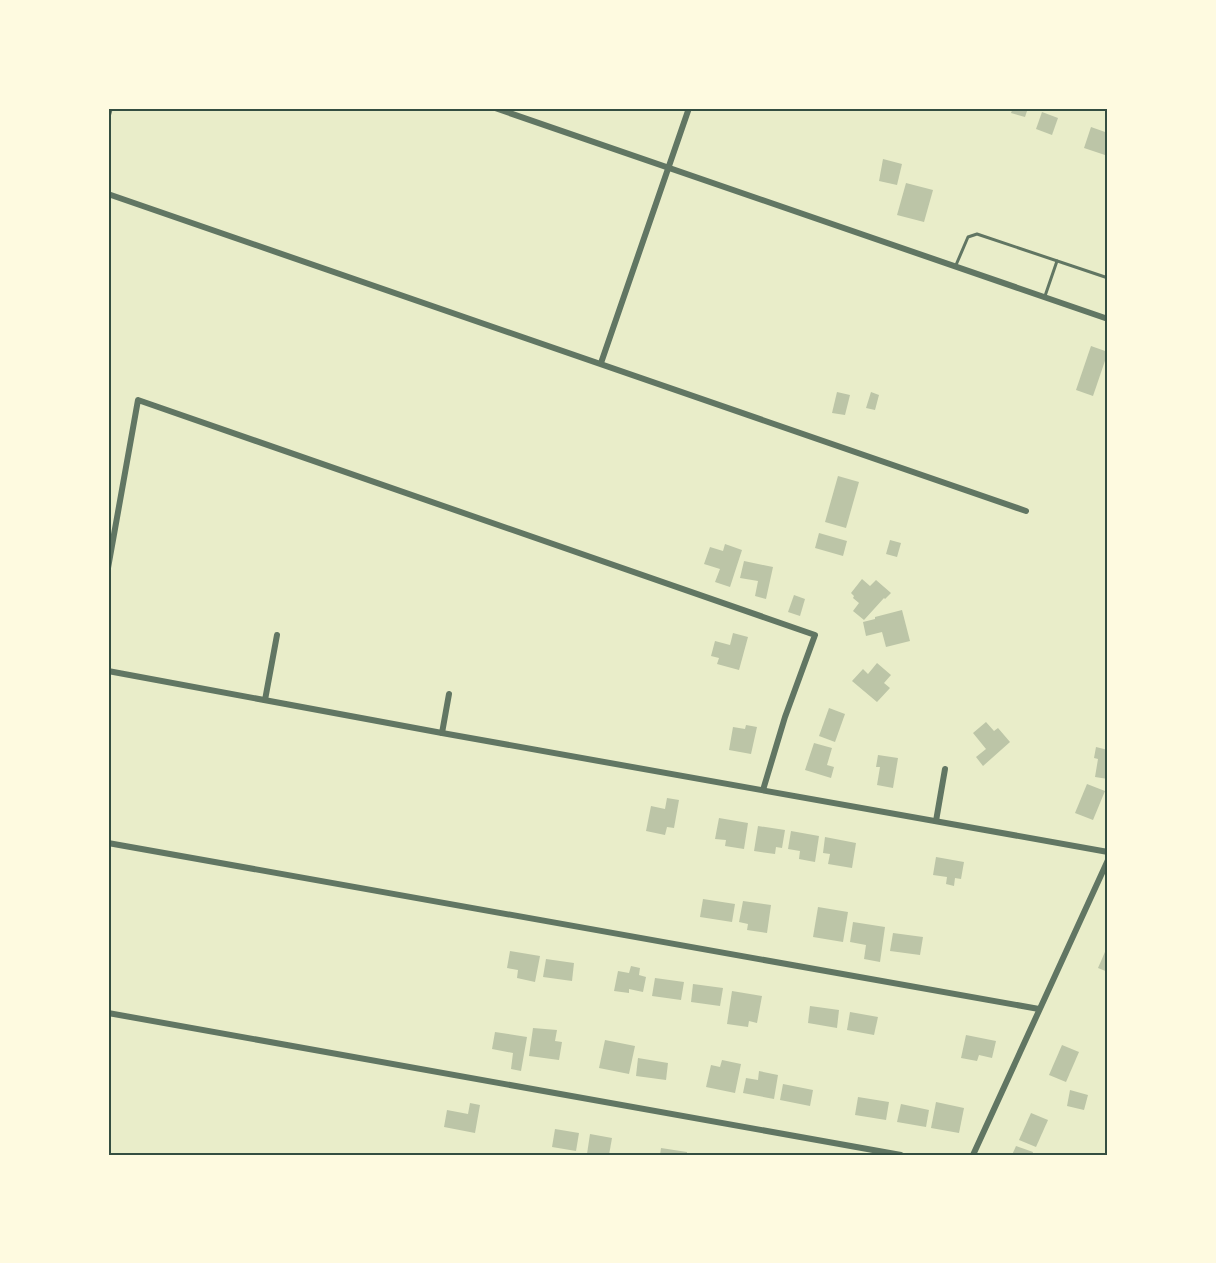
<svg xmlns="http://www.w3.org/2000/svg" width="1216" height="1263" viewBox="0 0 1216 1263" font-family="Manrope,sans-serif">
<rect width="100%" height="100%" fill="#e9edc9"/>
<g fill="#bcc5a7">
<polygon points="1013,108 1028,108 1025,117 1011,113"/>
<polygon points="1042,112 1058,118 1052,135 1036,129"/>
<polygon points="1091,127 1108,133 1108,147 1105,155 1084,148"/>
<polygon points="883,159 902,164 897,185 879,181"/>
<polygon points="906,183 933,190 924,222 897,215"/>
<polygon points="1091,346 1108,352 1093,396 1076,390"/>
<polygon points="837,392 850,395 845,415 832,413"/>
<polygon points="871,392 879,395 875,410 866,408"/>
<polygon points="838,476 859,482 846,528 825,522"/>
<polygon points="819,533 847,541 843,556 815,548"/>
<polygon points="890,540 901,543 897,557 886,554"/>
<polygon points="725,544 742,550 730,587 715,582 720,569 704,564 710,547 723,551"/>
<polygon points="744,561 773,567 766,599 755,596 758,581 740,578"/>
<polygon points="862,579 870,586 876,580 891,593 885,599 884,598 864,620 853,611 859,603 853,598 854,596 851,593"/>
<polygon points="794,595 805,599 800,616 788,612"/>
<polygon points="902,610 910,641 886,647 882,632 866,636 863,622 875,619 875,617"/>
<polygon points="733,633 748,637 739,670 717,664 719,658 711,656 715,641 730,645"/>
<polygon points="877,663 891,675 884,683 890,688 877,702 852,681 863,669 868,674"/>
<polygon points="829,708 845,714 835,742 819,736"/>
<polygon points="986,722 994,731 998,728 1010,742 983,766 976,757 986,749 973,733"/>
<polygon points="746,725 757,727 751,754 729,750 733,727 745,729"/>
<polygon points="814,743 832,748 827,765 834,767 831,778 805,770"/>
<polygon points="1096,747 1108,750 1108,779 1095,777 1098,759 1094,758"/>
<polygon points="878,755 898,758 893,788 877,785 880,767 876,767"/>
<polygon points="1087,784 1105,791 1093,820 1075,813"/>
<polygon points="667,798 679,800 674,828 667,827 665,835 646,831 651,806 665,809"/>
<polygon points="719,818 748,823 744,849 725,846 726,840 715,839"/>
<polygon points="758,826 785,830 782,848 776,847 775,854 754,851"/>
<polygon points="791,831 819,836 815,862 799,859 800,851 788,849"/>
<polygon points="825,837 856,843 852,868 828,864 830,854 823,853"/>
<polygon points="936,857 964,862 961,879 955,878 954,886 946,884 947,877 933,875"/>
<polygon points="703,899 735,904 732,922 700,917"/>
<polygon points="743,901 771,905 767,933 747,930 748,924 739,922"/>
<polygon points="818,907 848,912 843,942 813,937"/>
<polygon points="853,922 885,927 880,962 864,959 866,945 850,942"/>
<polygon points="893,933 923,937 920,955 890,951"/>
<polygon points="1108,945 1108,972 1098,968"/>
<polygon points="510,951 540,956 535,982 517,978 518,970 507,968"/>
<polygon points="546,959 574,963 572,981 543,977"/>
<polygon points="631,966 640,968 639,975 646,977 643,992 629,989 629,993 614,991 618,971 629,973"/>
<polygon points="655,978 684,982 681,1000 652,996"/>
<polygon points="693,984 723,988 720,1006 691,1002"/>
<polygon points="732,991 762,996 757,1023 749,1021 748,1027 727,1024"/>
<polygon points="810,1006 839,1010 837,1028 808,1023"/>
<polygon points="850,1012 878,1017 874,1035 847,1030"/>
<polygon points="533,1028 557,1030 555,1041 562,1042 559,1060 529,1056"/>
<polygon points="495,1032 527,1037 521,1071 511,1069 513,1053 492,1049"/>
<polygon points="966,1035 996,1041 992,1058 979,1055 977,1061 961,1058"/>
<polygon points="605,1040 635,1046 629,1074 599,1068"/>
<polygon points="1062,1045 1079,1052 1066,1082 1049,1075"/>
<polygon points="638,1058 668,1063 666,1080 636,1076"/>
<polygon points="722,1060 741,1064 735,1093 706,1087 711,1065 720,1067"/>
<polygon points="759,1071 778,1075 774,1099 743,1093 746,1078 758,1080"/>
<polygon points="783,1084 813,1090 810,1106 780,1100"/>
<polygon points="1070,1090 1088,1095 1084,1110 1067,1106"/>
<polygon points="858,1097 889,1102 886,1120 855,1115"/>
<polygon points="936,1102 964,1108 959,1133 931,1128"/>
<polygon points="470,1103 480,1105 475,1133 444,1127 447,1110 468,1114"/>
<polygon points="901,1104 929,1110 926,1127 897,1122"/>
<polygon points="1031,1113 1048,1120 1036,1147 1019,1140"/>
<polygon points="555,1129 579,1133 576,1151 552,1147"/>
<polygon points="590,1134 612,1138 609,1155 587,1154"/>
<polygon points="1016,1146 1033,1152 1032,1155 1012,1155"/>
<polygon points="661,1148 687,1152 687,1155 660,1155"/>
</g>
<g fill="none" stroke-linecap="round" stroke-linejoin="round">
<g stroke="#617663" stroke-width="3">
<polyline points="956,265 968,237 977,234 1108,278"/>
<polyline points="1045,296 1057,261"/>
</g>
<g stroke="#617663" stroke-width="6">
<polyline points="495,108 1108,319"/>
<polyline points="108,115 110,108"/>
<polyline points="108,194 1026,511"/>
<polyline points="601,363 689,108"/>
<polyline points="108,568 138,400 815,635 785,717 763,790"/>
<polyline points="108,671 442,733 1108,852"/>
<polyline points="265,700 277,635"/>
<polyline points="442,733 449,694"/>
<polyline points="936,821 945,769"/>
<polyline points="108,843 1039,1009"/>
<polyline points="108,1013 901,1155"/>
<polyline points="973,1155 1108,860"/>
</g>
</g>
<rect width="1216" height="1263" fill="none" stroke="#fefae0" stroke-width="219"/>
<rect x="110" y="110" width="996" height="1044" fill="none" stroke="#344e41" stroke-width="2"/>
</svg>
